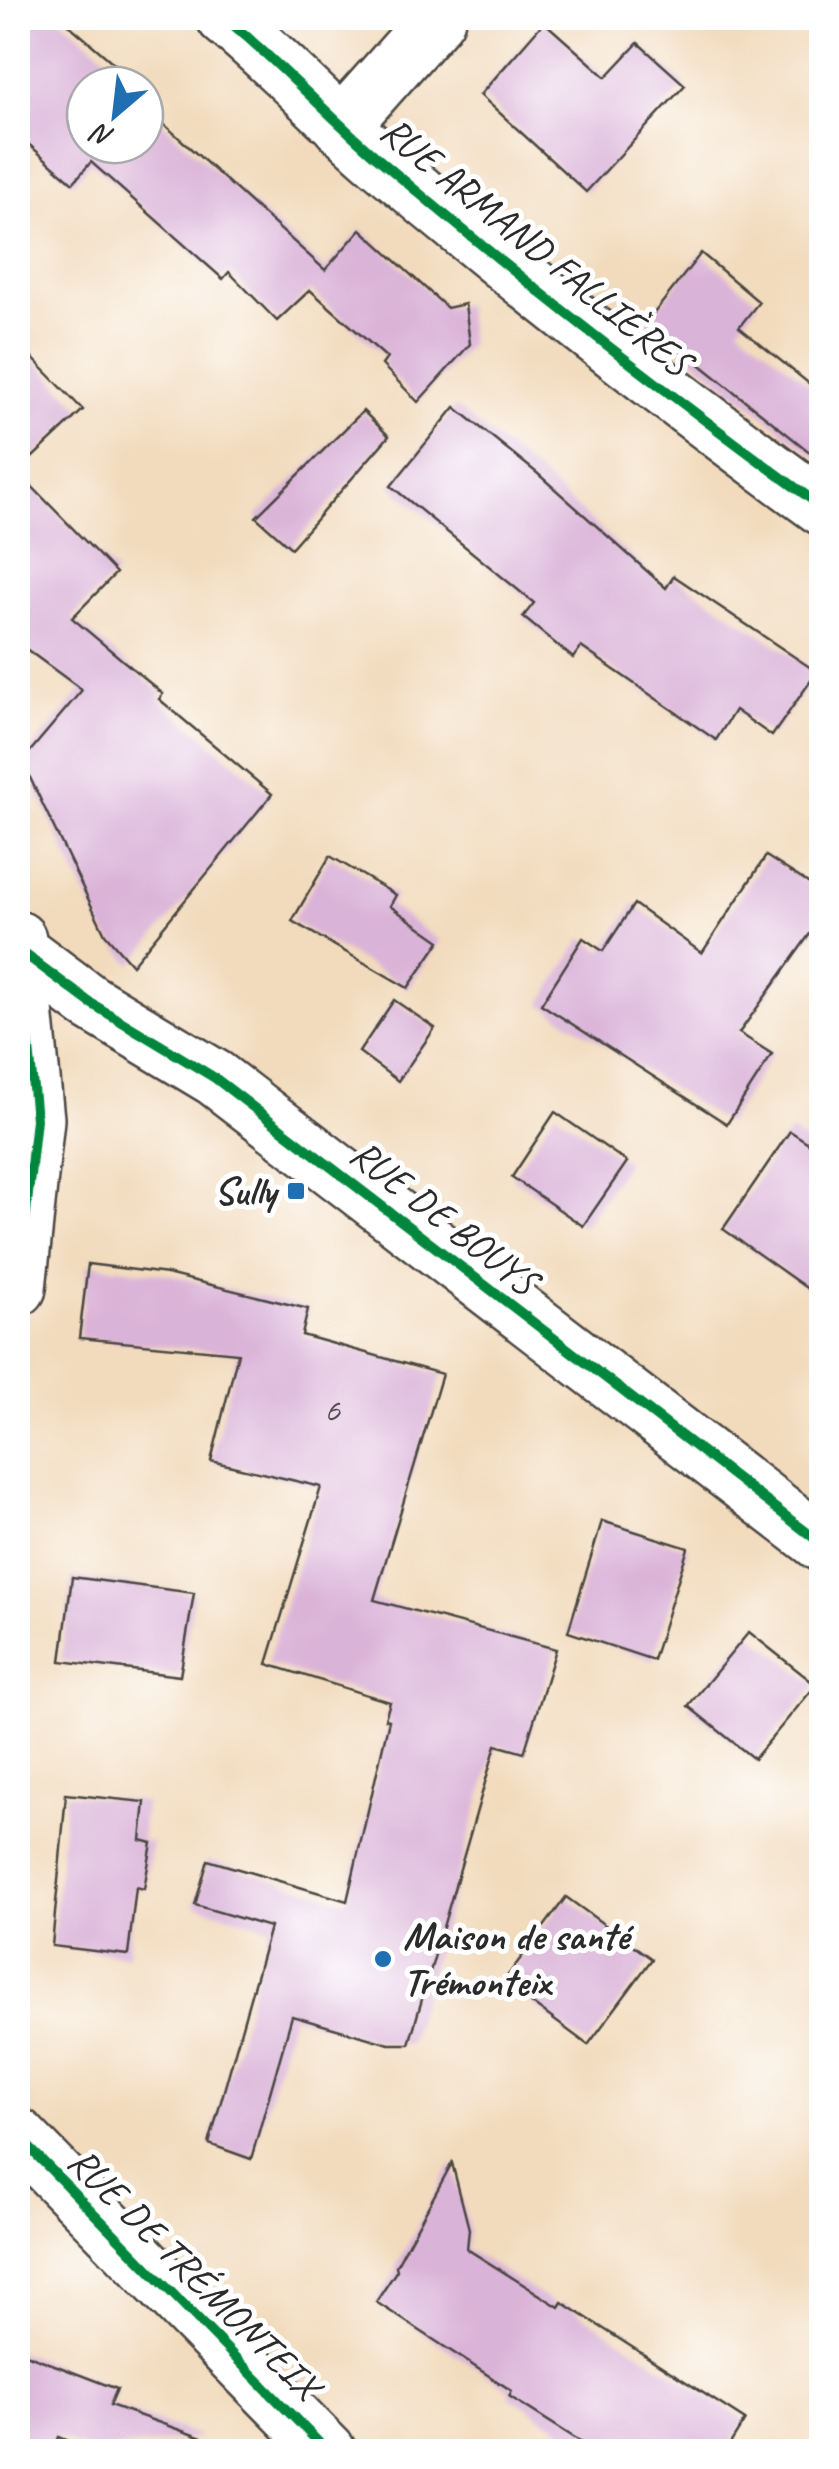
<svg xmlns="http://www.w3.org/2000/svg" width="839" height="2469" viewBox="0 0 839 2469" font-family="Caveat,sans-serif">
<rect width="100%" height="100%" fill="#fff"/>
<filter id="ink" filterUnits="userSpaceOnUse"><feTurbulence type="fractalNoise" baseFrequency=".01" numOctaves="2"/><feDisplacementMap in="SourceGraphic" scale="20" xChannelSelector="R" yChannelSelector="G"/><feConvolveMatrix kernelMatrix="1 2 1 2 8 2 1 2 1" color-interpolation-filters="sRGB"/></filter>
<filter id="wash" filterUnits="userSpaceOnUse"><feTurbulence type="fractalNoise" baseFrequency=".0048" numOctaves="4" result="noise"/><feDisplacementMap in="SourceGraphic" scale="40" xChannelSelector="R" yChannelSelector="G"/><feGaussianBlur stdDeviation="2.25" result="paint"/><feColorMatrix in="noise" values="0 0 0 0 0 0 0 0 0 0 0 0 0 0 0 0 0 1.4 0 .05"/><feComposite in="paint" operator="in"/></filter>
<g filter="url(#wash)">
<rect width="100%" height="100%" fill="#f2dbbd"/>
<g id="blocks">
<g fill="#dab3d8">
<polygon points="18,18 61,18 139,85 85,85 85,145 145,145 145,107 325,270 361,229 447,308 465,304 470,344 418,402 382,365 387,358 310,290 277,321 229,272 223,279 91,162 73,183 18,135"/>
<polygon points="544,22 606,77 638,43 685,85 586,192 480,95"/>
<polygon points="701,253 759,302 739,327 822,394 822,462 647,322"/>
<polygon points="18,343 83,410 18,471"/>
<polygon points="455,407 537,473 666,588 674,576 817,672 772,736 735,710 716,740 581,647 573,658 523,617 534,603 391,486"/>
<polygon points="363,411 389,436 291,548 256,517"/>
<polygon points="18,472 116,573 72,618 163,694 159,699 272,794 132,965 105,934 22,761 82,690 18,643"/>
<polygon points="330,856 396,895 390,906 440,941 408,988 292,921"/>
<polygon points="766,856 822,892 822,917 739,1033 772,1054 727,1124 541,1004 583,938 603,951 634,904 702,953"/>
<polygon points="394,1000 435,1028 398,1081 359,1052"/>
<polygon points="555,1112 627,1162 583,1226 512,1177"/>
<polygon points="790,1131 822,1152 822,1299 723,1229"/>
<polygon points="88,1264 167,1274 308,1309 302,1335 442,1374 374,1600 556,1649 524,1753 496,1745 409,2044 389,2044 292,2016 251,2159 209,2144 270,1927 195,1905 208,1860 347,1901 389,1720 385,1719 390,1702 267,1664 321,1487 211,1461 238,1353 79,1338"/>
<polygon points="602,1521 688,1548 653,1660 568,1632"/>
<polygon points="72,1577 194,1593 180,1676 61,1661"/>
<polygon points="749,1632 816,1685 754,1759 688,1706"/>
<polygon points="66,1794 145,1802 141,1840 152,1843 144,1889 136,1887 128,1955 52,1946"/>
<polygon points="566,1897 652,1959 588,2045 503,1982"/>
<polygon points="452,2163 469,2229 467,2249 559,2307 562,2302 745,2420 725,2452 597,2452 509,2396 512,2391 376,2302 397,2270 396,2266"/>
<polygon points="18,2351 117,2389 110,2405 202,2438 93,2451 59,2437 53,2452 41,2452 18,2442"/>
</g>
</g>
</g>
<g filter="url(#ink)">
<use href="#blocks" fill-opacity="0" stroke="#494541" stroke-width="2.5"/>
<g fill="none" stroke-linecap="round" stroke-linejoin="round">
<g stroke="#494541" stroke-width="60">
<g id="minor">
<polyline points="341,126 437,18"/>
<polyline points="18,949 89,1002 215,1078 822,1544"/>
<polyline points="18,2136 328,2452"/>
</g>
</g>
<g stroke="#494541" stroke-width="60">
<g id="tertiary">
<path d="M225,18C279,62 327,115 381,161C523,282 671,397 822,507"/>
<polyline points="18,939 36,1119 18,1288"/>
</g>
</g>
<use href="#minor" stroke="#fff" stroke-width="55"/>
<use href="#tertiary" stroke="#fff" stroke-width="55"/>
<g stroke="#fff" stroke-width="16">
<g id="cycleway">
<path d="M225,18C279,62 327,115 381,161C523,282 671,397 822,507"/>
<polyline points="18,949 89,1002 215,1078 822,1544"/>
<polyline points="18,1288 36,1119 19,945"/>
<polyline points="18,2136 328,2452"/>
</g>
</g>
<use href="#cycleway" stroke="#00873e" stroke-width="10"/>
</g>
</g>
<g fill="#1f6fb2" stroke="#fff" stroke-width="4">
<rect x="286" y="1181" width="20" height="20" rx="5"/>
<circle cx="383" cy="1959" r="10"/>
</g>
<g text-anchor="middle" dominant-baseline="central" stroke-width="10" stroke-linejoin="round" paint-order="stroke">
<g font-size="35" fill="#574d56">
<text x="332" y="1409">6</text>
</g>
<g font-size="40" fill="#2b2b2b" stroke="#fff">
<text transform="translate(536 246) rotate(39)">RUE ARMAND FALLIÈRES</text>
<text transform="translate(444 1217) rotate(38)">RUE DE BOUYS</text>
<text transform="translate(194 2273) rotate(45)">RUE DE TRÉMONTEIX</text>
</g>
<g font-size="40" font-weight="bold" fill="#2b2b2b" stroke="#fff" text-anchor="end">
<text x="276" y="1191">Sully</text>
<text x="403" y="1936" text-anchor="start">Maison de santé<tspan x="403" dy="46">Trémonteix</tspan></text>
</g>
</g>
<rect width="839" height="2469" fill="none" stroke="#fff" stroke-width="60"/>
<g transform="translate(115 115) rotate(208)"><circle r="48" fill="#ffffff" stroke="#aaaaaa" stroke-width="2.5"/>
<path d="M0-8L18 38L0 25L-18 38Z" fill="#1f6fb2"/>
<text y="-15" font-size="28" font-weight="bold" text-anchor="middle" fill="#2b2b2b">N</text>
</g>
</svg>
